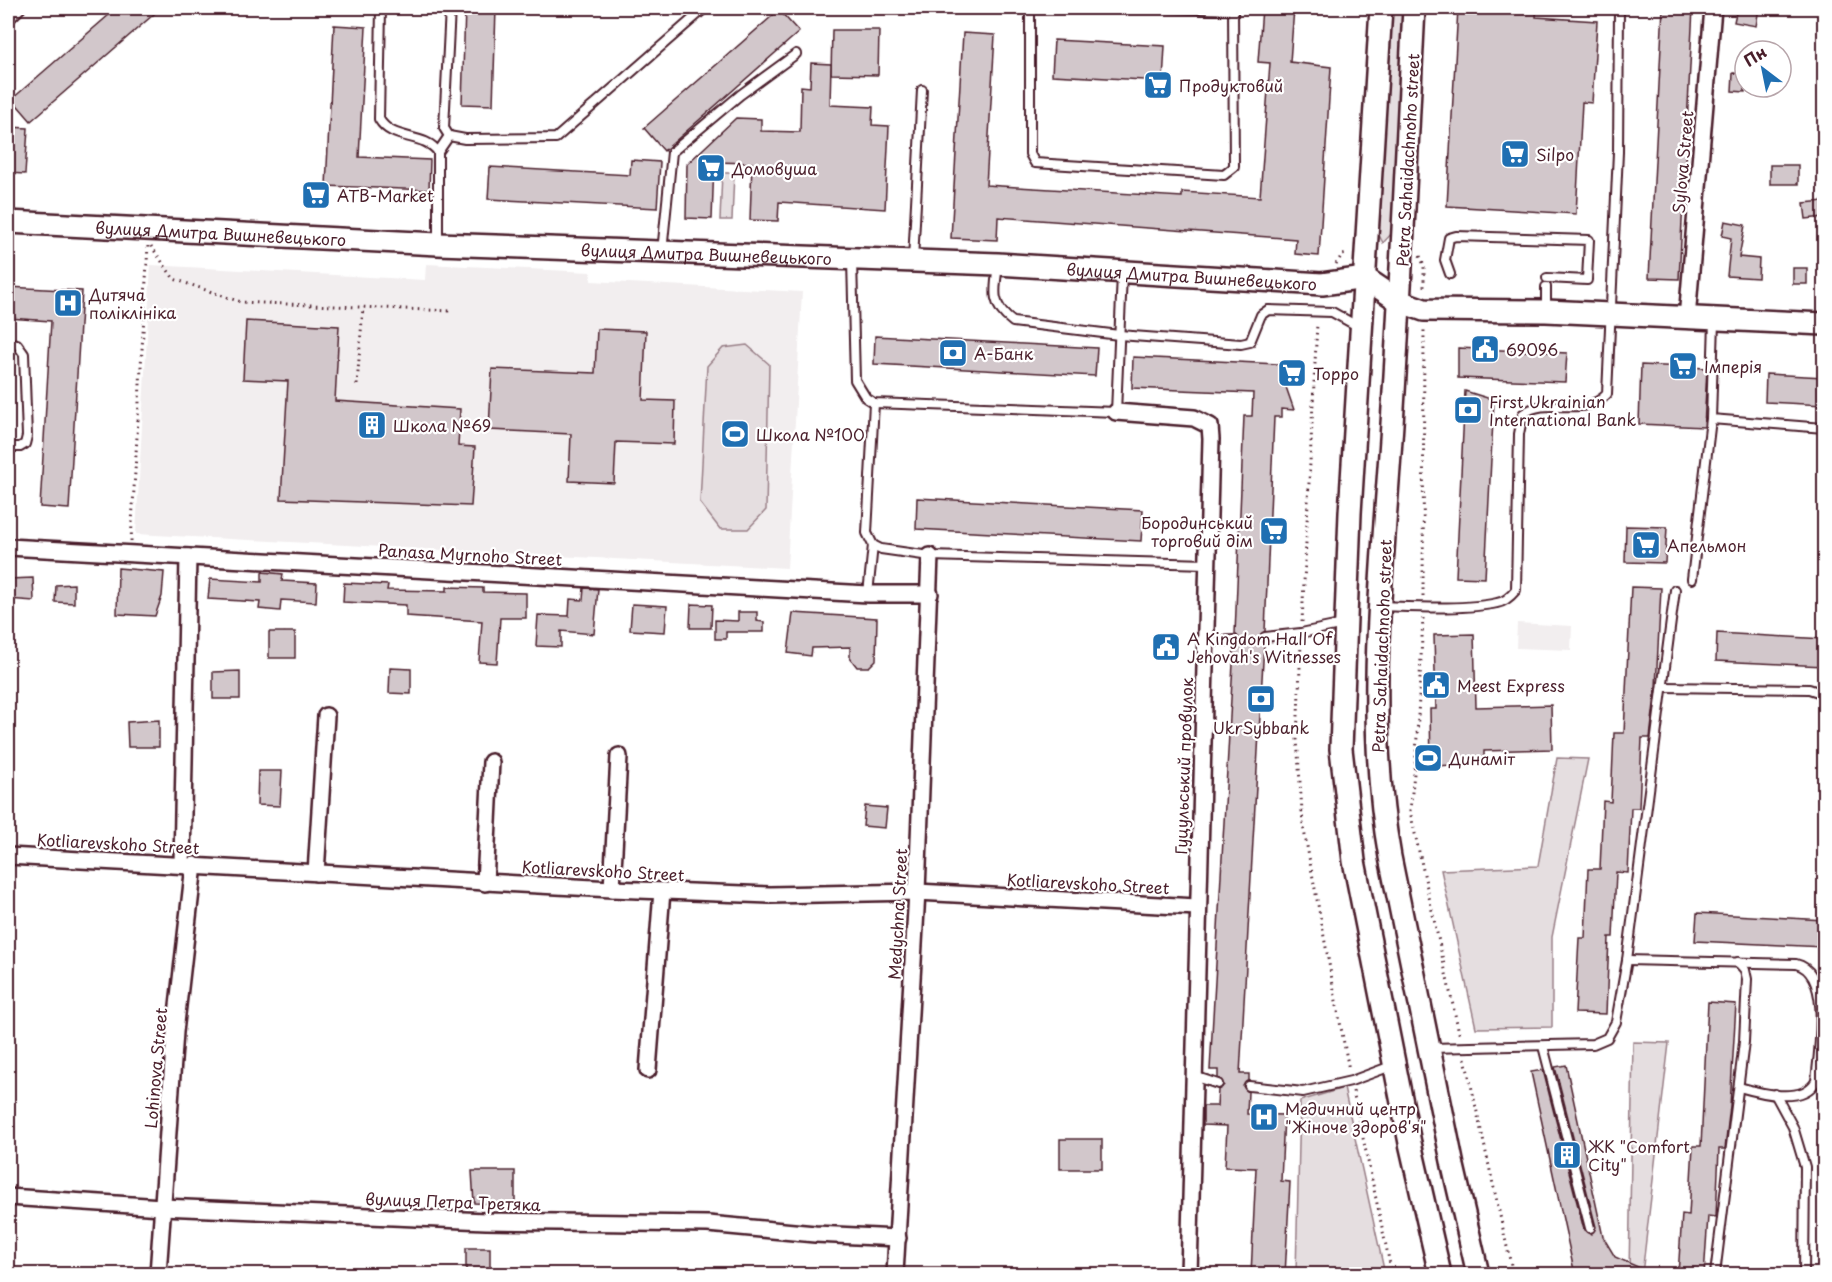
<svg xmlns="http://www.w3.org/2000/svg" width="1832" height="1282" viewBox="0 0 1832 1282" font-family="'Playpen Sans',sans-serif">
<rect width="100%" height="100%" fill="#fff"/>
<filter id="ink" filterUnits="userSpaceOnUse"><feTurbulence type="fractalNoise" baseFrequency=".0167" numOctaves="2"/><feDisplacementMap in="SourceGraphic" scale="12" xChannelSelector="R" yChannelSelector="G"/><feConvolveMatrix kernelMatrix="1 2 1 2 8 2 1 2 1" color-interpolation-filters="sRGB"/></filter>
<g filter="url(#ink)">
<g fill="#f2eeef">
<polygon points="426,264 591,272 591,281 802,292 787,568 136,534 151,265 425,280"/>
<polygon points="1517,623 1572,626 1571,650 1516,648"/>
</g>
<g fill="#e5dee0" stroke="#987e86" stroke-width="1.5">
<polygon points="1389,8 1404,8 1393,232 1383,243 1377,231"/>
<polygon points="722,173 734,173 732,220 720,220"/>
<polygon points="747,345 769,364 766,510 748,529 720,529 700,503 707,366 723,348"/>
<polygon points="1557,758 1588,759 1552,937 1552,1027 1476,1028 1441,870 1538,866"/>
<polygon points="1633,1042 1669,1043 1642,1274 1629,1274"/>
<polygon points="1344,1088 1385,1274 1296,1274 1300,1101"/>
</g>
<g fill="#d2c7cb" stroke="#4a1f2b" stroke-width="1.5">
<polygon points="117,8 161,8 31,121 12,99"/>
<polygon points="465,8 496,8 493,105 462,104"/>
<polygon points="1262,8 1294,8 1290,62 1331,67 1319,256 1295,254 1296,239 998,217 997,240 951,238 963,33 995,35 986,185 1182,197 1182,192 1260,197 1270,63 1258,62"/>
<polygon points="1458,8 1537,8 1536,17 1597,21 1592,103 1582,102 1576,214 1447,206"/>
<polygon points="1663,8 1693,8 1679,279 1649,278"/>
<polygon points="1737,8 1759,8 1756,26 1734,22"/>
<polygon points="779,10 799,32 664,151 644,128"/>
<polygon points="334,25 366,27 359,157 430,160 429,190 326,186"/>
<polygon points="832,30 879,30 878,75 831,74"/>
<polygon points="1054,40 1165,46 1163,81 1052,75"/>
<polygon points="811,63 831,64 830,105 873,107 872,125 889,126 885,209 779,202 778,221 750,220 752,163 714,162 712,219 686,218 687,164 736,118 761,119 761,131 800,132 801,86 810,87"/>
<polygon points="1733,73 1745,74 1745,92 1732,91"/>
<polygon points="8,127 28,128 25,174 8,173"/>
<polygon points="631,160 660,162 657,208 488,199 490,167 630,175"/>
<rect x="1770" y="165" width="28" height="19"/>
<polygon points="1824,201 1824,217 1806,219 1804,203"/>
<polygon points="1725,221 1745,225 1739,257 1759,259 1758,278 1727,276 1731,238 1722,236"/>
<rect x="1793" y="268" width="14" height="16"/>
<polygon points="8,287 82,291 69,509 40,507 51,321 8,318"/>
<polygon points="246,321 339,326 335,401 460,409 458,446 475,447 471,506 281,499 288,381 243,379"/>
<polygon points="597,329 646,331 643,400 675,401 674,444 616,442 614,483 569,481 571,434 489,430 492,369 595,373"/>
<polygon points="875,336 1097,348 1095,376 874,364"/>
<polygon points="1458,348 1567,353 1565,382 1458,378"/>
<polygon points="1133,357 1278,364 1294,410 1281,409 1281,417 1274,417 1265,631 1259,637 1264,643 1240,1074 1249,1074 1249,1080 1243,1086 1248,1092 1247,1114 1284,1115 1281,1181 1290,1182 1285,1275 1251,1275 1256,1168 1225,1167 1227,1126 1203,1125 1203,1106 1217,1106 1218,1090 1224,1085 1218,1078 1218,1070 1210,1070 1234,646 1240,640 1235,634 1244,416 1252,416 1253,393 1132,388"/>
<polygon points="1641,365 1707,368 1704,427 1639,424"/>
<polygon points="1766,374 1824,377 1824,405 1765,402"/>
<polygon points="1465,391 1494,400 1485,578 1456,577"/>
<polygon points="917,498 1143,510 1141,541 916,529"/>
<polygon points="1626,526 1667,527 1665,563 1625,562"/>
<polygon points="118,568 164,572 162,596 155,616 117,614"/>
<polygon points="262,572 283,574 282,581 317,583 316,602 281,600 280,611 259,609 260,602 208,599 210,579 262,582"/>
<polygon points="33,578 34,601 8,599 8,579"/>
<polygon points="344,583 388,585 387,590 447,591 447,587 483,588 483,592 526,593 526,618 500,618 497,663 479,662 482,621 406,616 406,605 343,602"/>
<polygon points="74,584 74,603 55,602 56,585"/>
<polygon points="1631,587 1661,588 1656,687 1650,738 1642,738 1639,808 1631,808 1628,873 1616,872 1613,937 1609,937 1606,1014 1575,1013 1579,938 1585,938 1588,869 1600,869 1603,801 1611,802 1614,733 1624,733"/>
<polygon points="584,588 598,589 594,634 561,631 561,647 536,646 538,615 569,616 570,599 583,600"/>
<polygon points="632,604 667,606 665,632 630,630"/>
<polygon points="691,604 712,605 711,628 690,628"/>
<polygon points="738,612 757,612 757,621 764,622 764,632 726,632 726,639 715,639 715,620 738,621"/>
<polygon points="793,613 877,618 876,660 869,667 857,667 850,658 850,647 812,648 811,656 788,653"/>
<rect x="269" y="632" width="26" height="26"/>
<polygon points="1717,633 1824,639 1824,666 1716,661"/>
<polygon points="1474,634 1476,707 1551,705 1552,749 1484,751 1484,764 1431,766 1430,709 1436,709 1434,635"/>
<polygon points="390,668 411,669 411,694 389,693"/>
<polygon points="240,671 240,699 213,699 213,672"/>
<polygon points="159,720 159,747 128,747 127,722"/>
<polygon points="258,771 282,771 280,806 257,805"/>
<polygon points="865,806 887,808 885,828 863,826"/>
<polygon points="1697,913 1824,920 1824,947 1695,941"/>
<polygon points="1708,1002 1736,1004 1730,1106 1725,1149 1719,1149 1716,1217 1708,1216 1704,1275 1678,1275 1682,1214 1689,1215 1693,1146 1701,1146"/>
<polygon points="1566,1065 1603,1237 1615,1257 1656,1275 1575,1275 1531,1072 1543,1070 1584,1230 1591,1234 1596,1227 1555,1067"/>
<rect x="1060" y="1139" width="42" height="30"/>
<polygon points="472,1171 515,1171 515,1205 474,1203"/>
<rect x="466" y="1248" width="24" height="27"/>
</g>
<g fill="none" stroke-linecap="round" stroke-linejoin="round">
<g stroke="#4a1f2b" stroke-width="12">
<g id="lane">
<path d="M381,8L379,119C392,142 424,132 438,152V242"/>
<polyline points="1030,8 1030,154 1035,163 1224,175 1234,167 1233,8"/>
<polyline points="1168,8 1233,10"/>
<polyline points="8,21 21,8"/>
<polyline points="449,136 444,128 450,8"/>
<polyline points="438,152 449,136 465,139 556,138 705,8"/>
<polyline points="662,252 672,152 740,95 796,54"/>
<polyline points="852,260 855,380 866,398 874,403 1116,412 1122,274"/>
<polyline points="913,260 922,90"/>
<path d="M998,266C994,291 991,306 1013,322L1119,335L1241,344L1250,342L1261,315L1268,310L1332,312L1359,327"/>
<polyline points="1450,274 1445,260 1449,238 1456,236 1589,240 1587,280 1547,278"/>
<polyline points="1546,287 1546,310"/>
<polyline points="1714,321 1711,419 1824,428"/>
<polyline points="8,343 17,344 24,354 27,436 25,444 20,447 8,447"/>
<polyline points="873,545 881,549 930,556 1207,564"/>
<polyline points="1692,579 1711,419"/>
<polyline points="868,594 873,545 867,533 874,403"/>
<path d="M1381,606C1413,607 1466,610 1497,603C1505,602 1511,596 1516,590L1519,434L1523,414C1547,395 1584,419 1607,394L1618,152L1619,8"/>
<polyline points="1265,637 1301,633 1344,624"/>
<polyline points="1205,642 1234,640"/>
<polyline points="1664,687 1809,689 1824,694"/>
<path d="M1627,960L1796,964C1832,972 1819,1051 1816,1081C1803,1105 1760,1093 1739,1087"/>
<polyline points="1543,1046 1590,1228"/>
<polyline points="1430,1048 1593,1044 1607,1038 1616,1022 1627,960 1675,590"/>
<polyline points="1194,1076 1218,1084"/>
<polyline points="1249,1086 1303,1092 1351,1081 1394,1065"/>
<polyline points="1775,1094 1793,1127 1805,1167 1804,1274"/>
<polyline points="1715,1274 1744,1042 1747,979 1745,970 1738,962"/>
</g>
</g>
<g stroke="#4a1f2b" stroke-width="20">
<g id="street">
<polyline points="1687,319 1713,8"/>
<polyline points="1116,412 1194,418 1210,426 1211,439 1189,1274"/>
<polyline points="8,547 868,594 930,594"/>
<polyline points="8,856 612,889 770,895 917,892 1197,907"/>
<polyline points="182,864 188,557"/>
<polyline points="316,873 326,716"/>
<polyline points="485,883 491,762"/>
<polyline points="612,889 619,756"/>
<polyline points="648,1070 662,891"/>
<polyline points="8,1197 162,1207 486,1221 708,1224 815,1234 898,1238"/>
<polyline points="158,1274 175,1032 194,865"/>
<polyline points="895,1274 917,892 930,556"/>
</g>
</g>
<g stroke="#4a1f2b" stroke-width="26">
<g id="secondary">
<polyline points="1381,8 1350,513 1341,749 1354,861 1410,1143 1440,1274"/>
<path d="M1414,8C1407,146 1401,285 1392,424C1383,568 1364,714 1390,857L1453,1166L1478,1274"/>
<path id="s1" d="M8,222L438,244L998,264L1322,284L1365,278L1399,301L1424,310L1546,311L1824,324"/>
</g>
</g>
<g stroke="#4a1f2b" stroke-width="3" stroke-dasharray="1.5 4.5" stroke-linecap="butt">
<polyline points="151,246 174,279 241,302 451,311"/>
<polyline points="1420,256 1424,265 1424,290"/>
<polyline points="1336,264 1342,255 1349,254"/>
<polyline points="357,385 363,307"/>
<polyline points="131,541 148,245"/>
<polyline points="1423,596 1424,327"/>
<polyline points="1423,618 1416,755 1410,811 1460,1037"/>
<polyline points="1302,622 1317,323"/>
<polyline points="1301,643 1297,739 1303,825 1349,1070"/>
<polyline points="1465,1058 1513,1274"/>
<polyline points="1353,1091 1392,1274"/>
</g>
<use href="#lane" stroke="#fff" stroke-width="8"/>
<use href="#street" stroke="#fff" stroke-width="15"/>
<use href="#secondary" stroke="#fff" stroke-width="21"/>
</g>
</g>
<defs>
<g id="supermarket-square" transform="scale(1.5)"><rect x="-9" y="-9" width="18" height="18" rx="4" fill="#1f6fb2" stroke="#fff"/><path d="M-6-5.5h2.5l.6 2H6L4.5 2H-2.5L-4.4-4H-6ZM-1.5 3.2a1.3 1.3 0 1 0 .1 0ZM3 3.2a1.3 1.3 0 1 0 .1 0Z" fill="#fff"/></g>
<g id="hospital-square" transform="scale(1.5)"><rect x="-9" y="-9" width="18" height="18" rx="4" fill="#1f6fb2" stroke="#fff"/><path d="M-5-5h3v3.5h4V-5h3V5h-3V1.5h-4V5h-3Z" fill="#fff"/></g>
<g id="civic-square" transform="scale(1.5)"><rect x="-9" y="-9" width="18" height="18" rx="4" fill="#1f6fb2" stroke="#fff"/><path d="M-.6-6.5H3V-4.5H.6V-3L4-1V1h2V6H-6V1h2V-1L-.6-3ZM-1.2 2.5V6h2.4V2.5Z" fill="#fff"/></g>
<g id="bank-square" transform="scale(1.5)"><rect x="-9" y="-9" width="18" height="18" rx="4" fill="#1f6fb2" stroke="#fff"/><path d="M-6-4H6V4H-6ZM0-2.3a2.3 2.3 0 1 0 0 4.6a2.3 2.3 0 1 0 0-4.6Z" fill="#fff"/></g>
<g id="building-square" transform="scale(1.5)"><rect x="-9" y="-9" width="18" height="18" rx="4" fill="#1f6fb2" stroke="#fff"/><path d="M-4-6H4V6H1V3H-1V6H-4ZM-2.5-4.3h1.7v1.8h-1.7ZM.8-4.3h1.7v1.8H.8ZM-2.5-1h1.7V.8h-1.7ZM.8-1h1.7V.8H.8Z" fill="#fff"/></g>
<g id="stadium-square" transform="scale(1.5)"><rect x="-9" y="-9" width="18" height="18" rx="4" fill="#1f6fb2" stroke="#fff"/><path d="M0-5a6.5 5 0 1 0 0 10a6.5 5 0 1 0 0-10ZM-3.5-1.8h7v3.6h-7Z" fill="#fff"/></g>
</defs>
<g fill-rule="evenodd">
<use href="#supermarket-square" x="1158" y="85"/>
<use href="#supermarket-square" x="1515" y="154"/>
<use href="#supermarket-square" x="711" y="168"/>
<use href="#supermarket-square" x="316" y="195"/>
<use href="#hospital-square" x="68" y="303"/>
<use href="#civic-square" x="1485" y="349"/>
<use href="#bank-square" x="953" y="353"/>
<use href="#supermarket-square" x="1683" y="366"/>
<use href="#supermarket-square" x="1292" y="373"/>
<use href="#bank-square" x="1468" y="410"/>
<use href="#building-square" x="372" y="425"/>
<use href="#stadium-square" x="735" y="434"/>
<use href="#supermarket-square" x="1274" y="531"/>
<use href="#supermarket-square" x="1646" y="545"/>
<use href="#civic-square" x="1166" y="647"/>
<use href="#civic-square" x="1436" y="685"/>
<use href="#bank-square" x="1261" y="699"/>
<use href="#stadium-square" x="1428" y="758"/>
<use href="#hospital-square" x="1264" y="1117"/>
<use href="#building-square" x="1567" y="1155"/>
</g>
<g text-anchor="middle" dominant-baseline="central" stroke-width="4.5" stroke-linejoin="round" paint-order="stroke">
<g font-size="16" fill="#4a1f2b" stroke="#fff" text-anchor="start">
<text x="1179" y="85">Продуктовий</text>
<text x="1536" y="154">Silpo</text>
<text x="732" y="168">Домовуша</text>
<text x="337" y="195">ATB-Market</text>
<text x="89" y="294">Дитяча<tspan x="89" dy="18">поліклініка</tspan></text>
<text x="1506" y="349">69096</text>
<text x="974" y="353">А-Банк</text>
<text x="1704" y="366">Імперія</text>
<text x="1313" y="373">Торро</text>
<text x="1489" y="401">First Ukrainian<tspan x="1489" dy="18">International Bank</tspan></text>
<text x="393" y="425">Школа №69</text>
<text x="756" y="434">Школа №100</text>
<text x="1253" y="522" text-anchor="end">Бородинський<tspan x="1253" dy="18">торговий дім</tspan></text>
<text x="1667" y="545">Апельмон</text>
<text x="1187" y="638">A Kingdom Hall Of<tspan x="1187" dy="18">Jehovah's Witnesses</tspan></text>
<text x="1457" y="685">Meest Express</text>
<text x="1261" y="727" text-anchor="middle">UkrSybbank</text>
<text x="1449" y="758">Динаміт</text>
<text x="1285" y="1108">Медичний центр<tspan x="1285" dy="18">"Жіноче здоров'я"</tspan></text>
<text x="1588" y="1146">ЖК "Comfort<tspan x="1588" dy="18">City"</tspan></text>
</g>
<g font-size="16" fill="#4a1f2b" stroke="#fff">
<text transform="translate(1407 160) rotate(-87)">Petra Sahaidachnoho street</text>
<text transform="translate(1682 162) rotate(-85)">Sylova Street</text>
<text stroke="none"><textPath href="#s1" startOffset="213">вулиця Дмитра Вишневецького</textPath></text>
<text stroke="none"><textPath href="#s1" startOffset="699">вулиця Дмитра Вишневецького</textPath></text>
<text stroke="none"><textPath href="#s1" startOffset="1185">вулиця Дмитра Вишневецького</textPath></text>
<text transform="translate(470 554) rotate(3)">Panasa Myrnoho Street</text>
<text transform="translate(1381 646) rotate(-88)">Petra Sahaidachnoho street</text>
<text transform="translate(1183 766) rotate(-88)">Гуцульський провулок</text>
<text transform="translate(118 843) rotate(3)">Kotliarevskoho Street</text>
<text transform="translate(603 870) rotate(3)">Kotliarevskoho Street</text>
<text transform="translate(1088 883) rotate(3)">Kotliarevskoho Street</text>
<text transform="translate(897 914) rotate(-87)">Medychna Street</text>
<text transform="translate(155 1068) rotate(-85)">Lohinova Street</text>
<text transform="translate(453 1201) rotate(2)">вулиця Петра Третяка</text>
</g>
</g>
<rect width="1832" height="1282" fill="none" stroke="#fff" stroke-width="30"/>
<rect x="15" y="15" width="1802" height="1252" fill="none" stroke="#4a1f2b" stroke-width="2" filter="url(#ink)"/>
<g transform="translate(1763 69) rotate(328)"><circle r="28" fill="#ffffff" stroke="#b7a5aa" stroke-width="1.5"/>
<path d="M0-4.5L10 22L0 15L-10 22Z" fill="#1f6fb2"/>
<text y="-9" font-size="16" font-weight="bold" text-anchor="middle" fill="#4a1f2b">Пн</text>
</g>
</svg>
